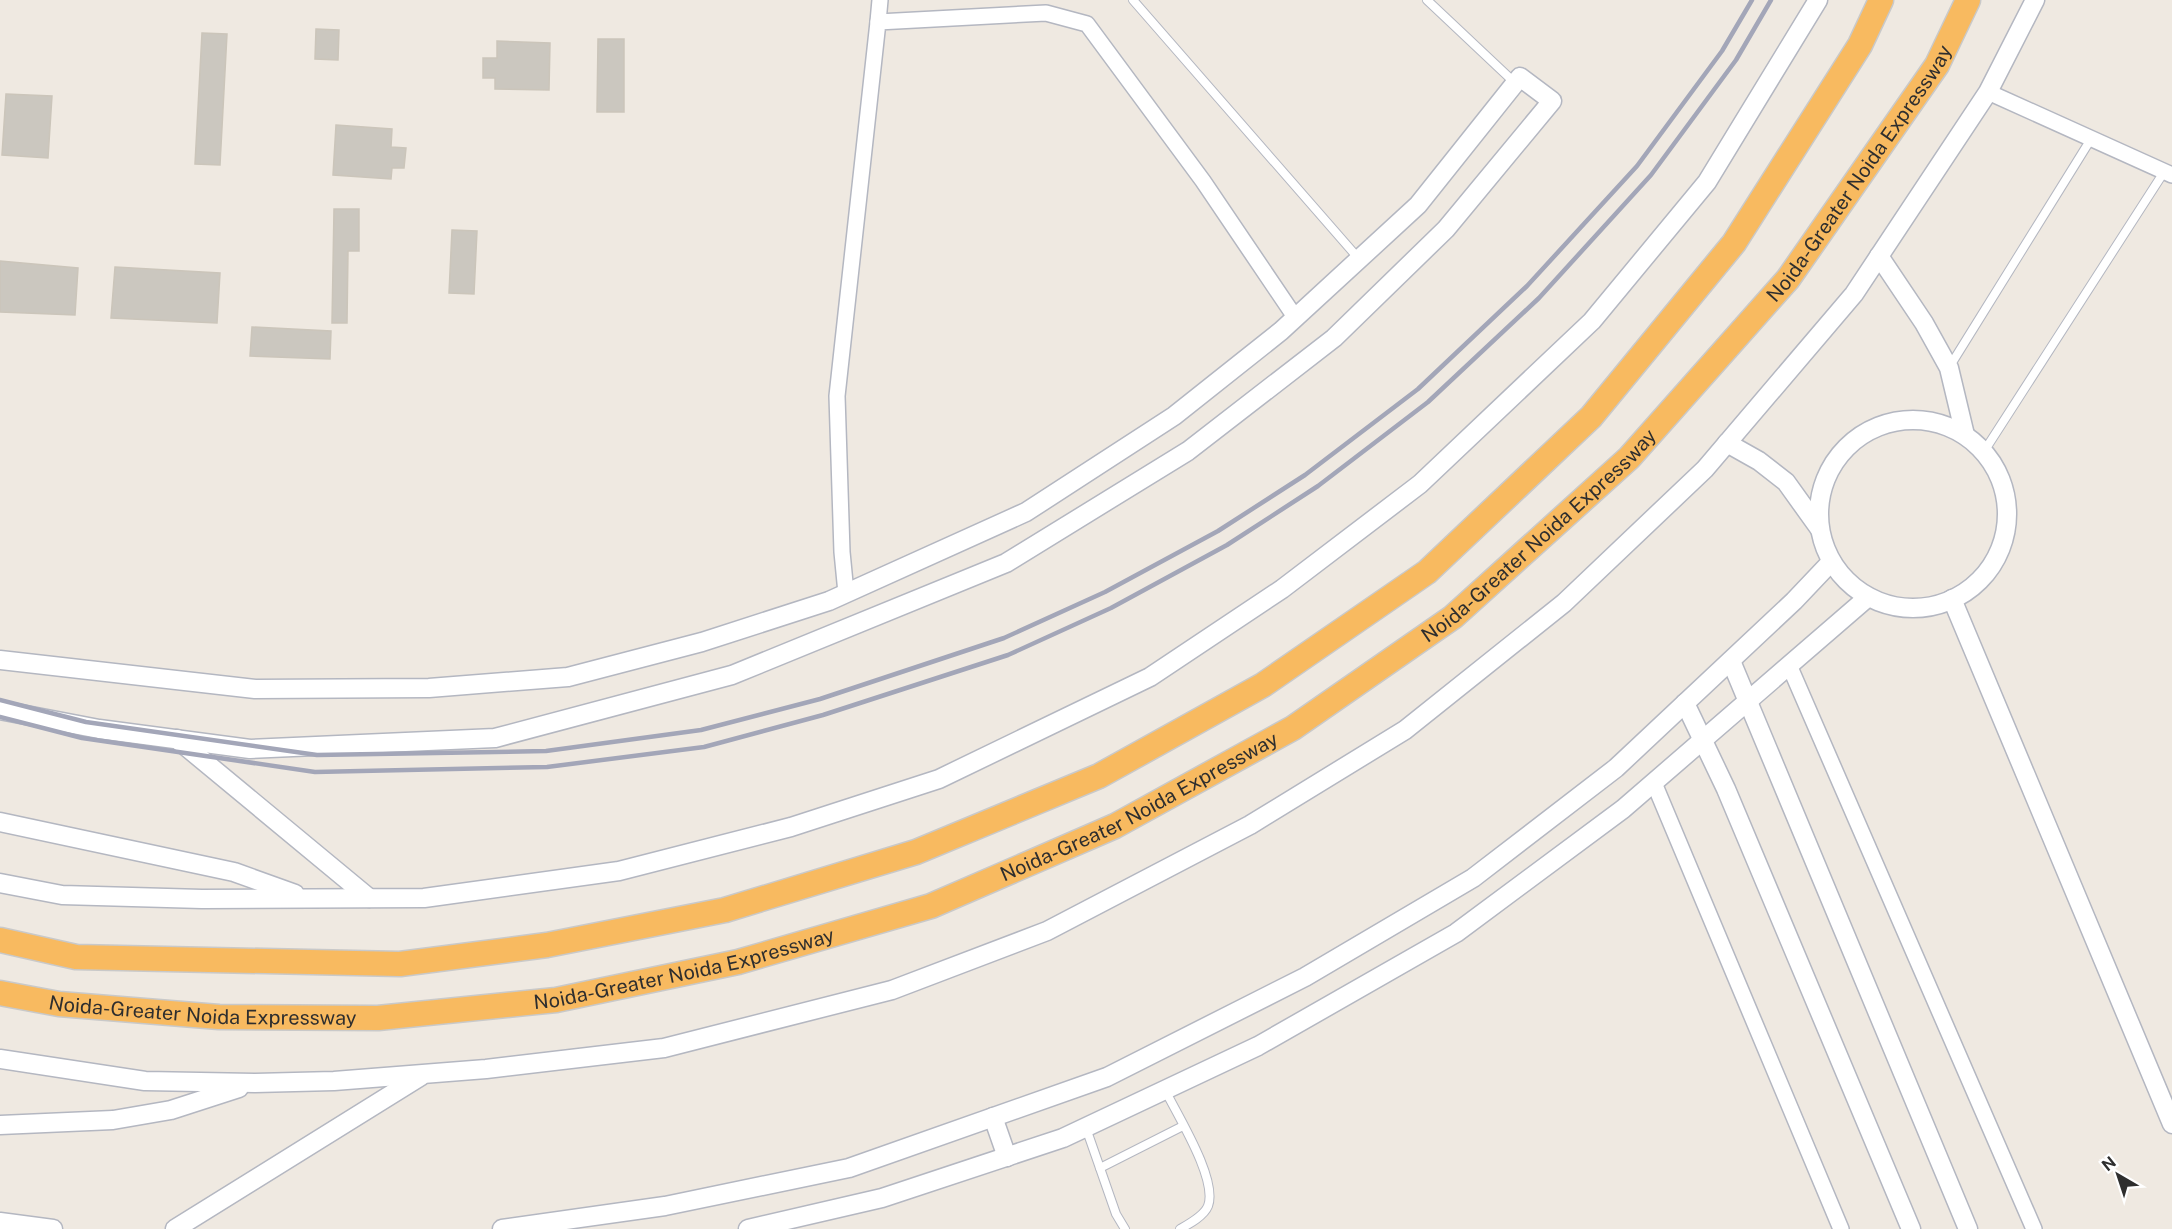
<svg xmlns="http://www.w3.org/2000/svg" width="2172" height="1229" viewBox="0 0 2172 1229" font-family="'Public Sans',sans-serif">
<rect width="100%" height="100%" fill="#efe9e1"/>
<g fill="#cbc7bf" stroke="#cbc5ba" stroke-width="1.5">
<polygon points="316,29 339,30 338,60 315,59"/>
<polygon points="202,33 227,34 220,165 195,164"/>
<polygon points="598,39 624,39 624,112 597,112"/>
<polygon points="497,41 550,43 549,90 495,89 495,78 483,78 483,58 497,58"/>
<polygon points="6,94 52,96 48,158 2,155"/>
<polygon points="336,125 392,129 391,147 406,148 404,168 392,168 391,179 333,175"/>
<polygon points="334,209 359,209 359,251 348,251 347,323 332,323"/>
<polygon points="452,230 477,231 474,294 449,293"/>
<polygon points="0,261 78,268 75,315 0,312"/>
<polygon points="115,267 220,273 217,323 111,318"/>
<polygon points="252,327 331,331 330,359 250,356"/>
</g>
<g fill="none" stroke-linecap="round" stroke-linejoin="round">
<g stroke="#b4b7c1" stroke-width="10">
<g id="service">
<polyline points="1133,0 1359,259"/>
<polyline points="1427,0 1514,82"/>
<polyline points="1950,366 2091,139"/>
<polyline points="1983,453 2164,172"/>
<path d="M1165,1090C1178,1116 1218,1180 1208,1206C1204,1216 1189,1224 1180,1229"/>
<polyline points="1086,1128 1116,1214 1125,1229"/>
<polyline points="1100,1168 1183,1126"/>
</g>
</g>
<g stroke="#b4b7c1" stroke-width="18">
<g id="minor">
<polyline points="878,22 880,0"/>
<polyline points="1988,92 2172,175"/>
<polyline points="846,593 842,552 837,396 878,22 1046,13 1087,24 1203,181 1295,317"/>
<polyline points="1789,665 2034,1229"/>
<polyline points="1654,783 1841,1229"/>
</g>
</g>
<g stroke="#b4b7c1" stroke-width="21">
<g id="tertiary">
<polyline points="1879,256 1924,323 1949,368 1965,435"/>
<circle cx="1913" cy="514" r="94"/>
<polyline points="1727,443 1759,461 1786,482 1819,528"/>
<polyline points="1952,599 2172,1124"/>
<polyline points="0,660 255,689 429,688 568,677 702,642 829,601 1026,512 1174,416 1281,331 1418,205 1520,77 1552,101 1446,229 1334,338 1188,451 1006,563 732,675 495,738 250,749 99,729 0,710"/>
<polyline points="1731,661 1968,1229"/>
<polyline points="1685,703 1726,789 1911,1229"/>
<polyline points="177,739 369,898"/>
<polyline points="0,822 234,872 295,894"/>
<polyline points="0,883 62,895 202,899 424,898 619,871 791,827 939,779 1150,677 1282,589 1420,484 1592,321 1707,182 1818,0"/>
<polyline points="0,1059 145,1081 255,1083 334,1081 486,1069 664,1048 892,990 1047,931 1250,825 1405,730 1564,603 1705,469 1854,294 1988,92 2035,0"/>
<polyline points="993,1117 1007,1157"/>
<polyline points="0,1125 113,1120 171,1110 239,1088"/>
<polyline points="0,1222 53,1229"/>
<polyline points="175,1229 421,1076"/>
<polyline points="502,1229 665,1206 849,1168 1107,1077 1305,977 1473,878 1616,768 1794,601 1831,562"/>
<polyline points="748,1229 882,1198 1063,1138 1258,1046 1456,933 1623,809 1867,598"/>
</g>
</g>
<g stroke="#c9c9c9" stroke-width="27">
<g id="trunk">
<polyline points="0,940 76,957 400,964 547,945 725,910 916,852 1099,776 1263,685 1427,572 1591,417 1734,243 1860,45 1881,0"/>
<path id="s1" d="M0,993L59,1004L219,1017L378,1018L556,1000L738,962L931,906L1115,826L1293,728L1453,617L1629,458L1788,279L1937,65L1968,0"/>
</g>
</g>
<use href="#service" stroke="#fff" stroke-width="8"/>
<use href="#minor" stroke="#fff" stroke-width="15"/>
<use href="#tertiary" stroke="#fff" stroke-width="18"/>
<use href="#trunk" stroke="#f8ba60" stroke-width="24"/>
<g stroke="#a3a6b8" stroke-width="4.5">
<polyline points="0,700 86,722 317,755 546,751 701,730 820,699 1004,638 1105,592 1218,531 1305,475 1418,389 1527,286 1637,166 1722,51 1752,0"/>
<polyline points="0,717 82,738 315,772 547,767 704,747 823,715 1008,655 1111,608 1227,545 1318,486 1428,402 1539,298 1651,175 1736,60 1771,0"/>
</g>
</g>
<g text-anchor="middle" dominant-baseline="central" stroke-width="4.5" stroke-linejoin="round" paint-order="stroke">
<g font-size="20" fill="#2e2e2e" stroke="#fff">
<text stroke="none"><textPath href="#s1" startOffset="2148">Noida-Greater Noida Expressway</textPath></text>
<text stroke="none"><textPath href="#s1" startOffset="1662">Noida-Greater Noida Expressway</textPath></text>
<text stroke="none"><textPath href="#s1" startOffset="1176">Noida-Greater Noida Expressway</textPath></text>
<text stroke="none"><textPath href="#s1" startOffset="690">Noida-Greater Noida Expressway</textPath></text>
<text stroke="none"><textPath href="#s1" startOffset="204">Noida-Greater Noida Expressway</textPath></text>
</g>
</g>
<g transform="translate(2118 1175) rotate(321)" stroke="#ffffff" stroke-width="4.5" paint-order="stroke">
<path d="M0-4.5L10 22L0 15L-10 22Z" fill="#2e2e2e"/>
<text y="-9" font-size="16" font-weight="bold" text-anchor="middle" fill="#2e2e2e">N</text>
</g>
</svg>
